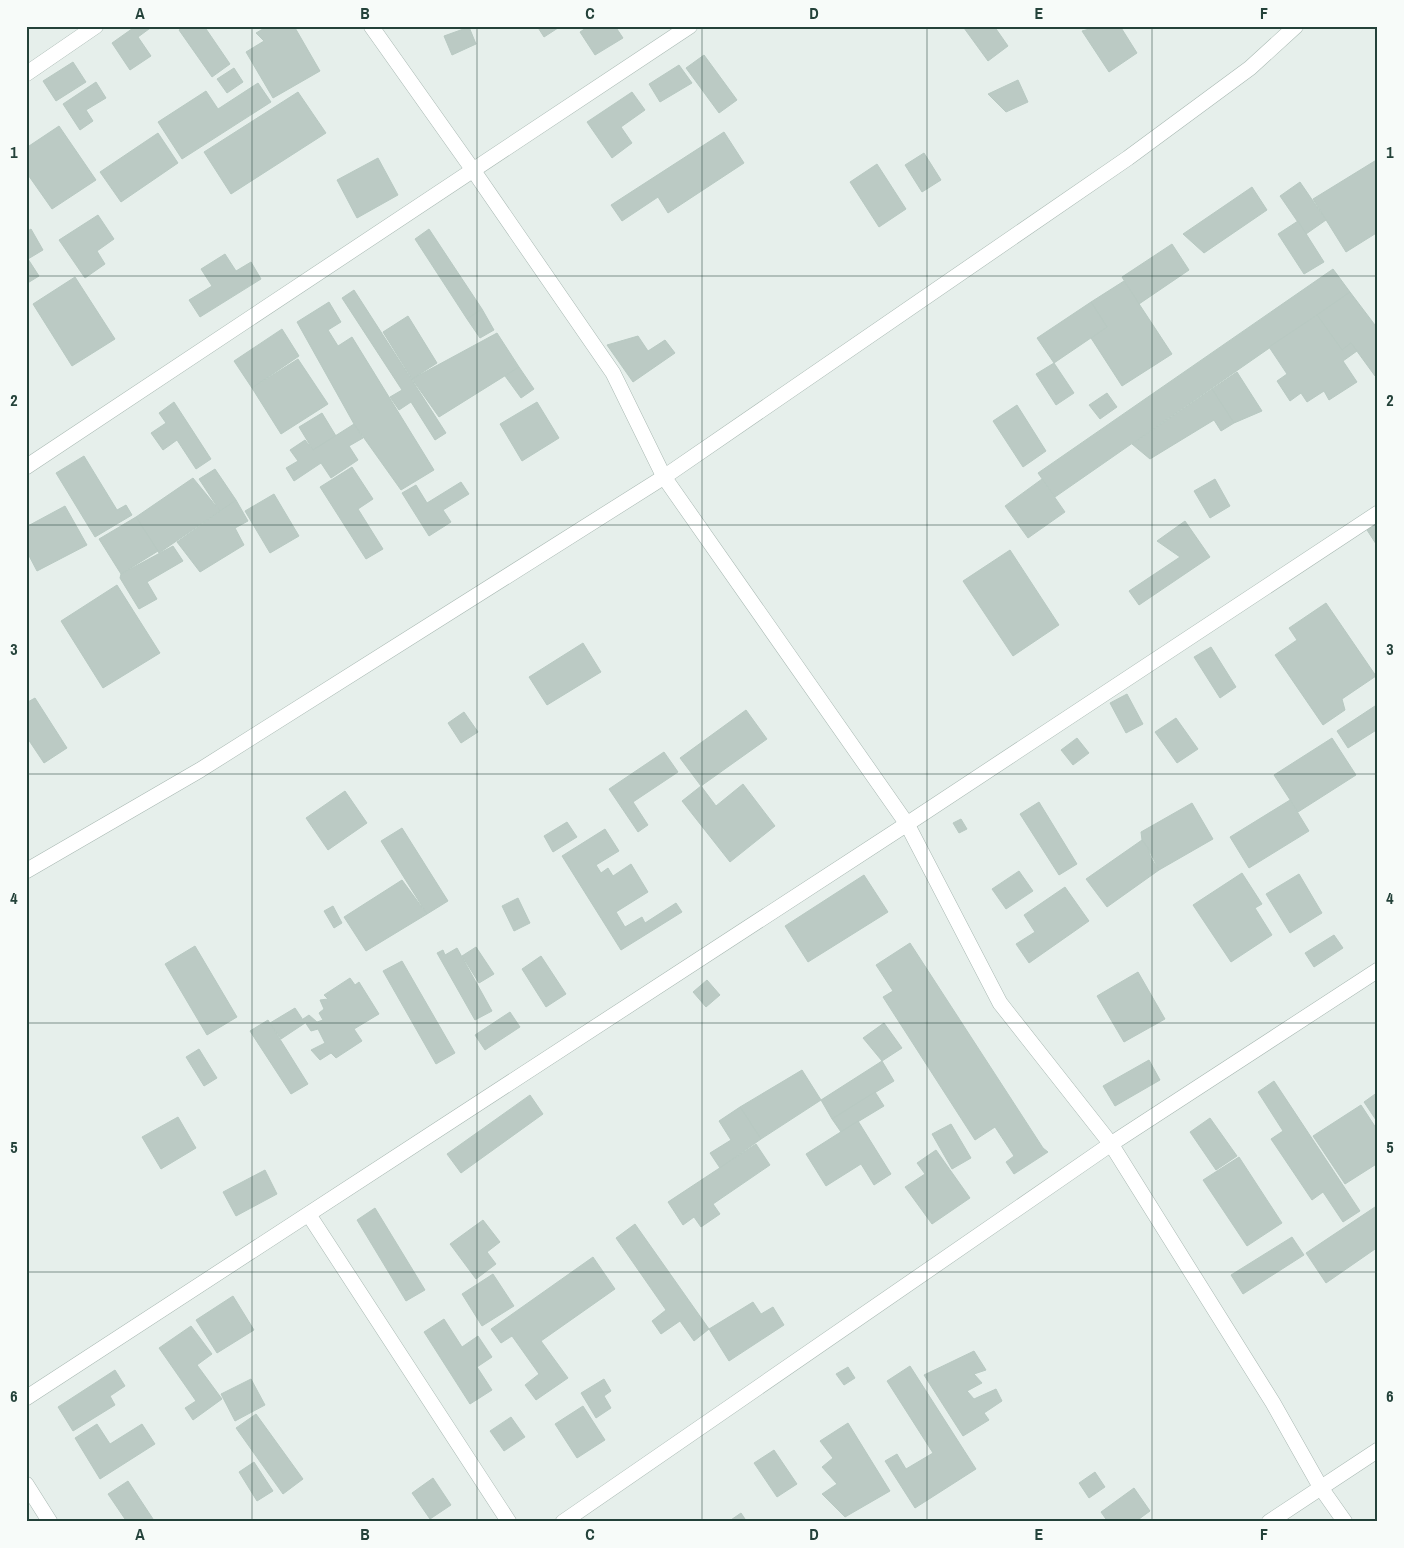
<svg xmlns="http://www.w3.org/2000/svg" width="1404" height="1548" viewBox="0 0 1404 1548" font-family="'Archivo Narrow',sans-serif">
<rect width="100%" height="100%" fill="#e6efeb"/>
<g fill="#bbcac4" stroke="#b8c9c2">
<polygon points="136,26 153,26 138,37 151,56 130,70 112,43"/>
<polygon points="184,26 204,26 230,64 212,77 179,30"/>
<polygon points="268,26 294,26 320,71 273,98 246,52 264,41 256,33"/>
<polygon points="537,26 561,26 544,37"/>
<polygon points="589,26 615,26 623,38 595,55 580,32"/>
<polygon points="967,26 994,26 1008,46 988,61 964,28"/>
<polygon points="1100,26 1120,26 1137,53 1109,72 1082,31"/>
<polygon points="469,27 476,44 452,55 444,36"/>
<polygon points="704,55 737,100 719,113 686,68"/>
<polygon points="73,62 86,82 56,101 43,81"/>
<polygon points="679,65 692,83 660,102 649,84"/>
<polygon points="234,68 243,82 227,93 217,79"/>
<polygon points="1018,80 1028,102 1006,112 988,94"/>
<polygon points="96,82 106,98 86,110 93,121 80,130 63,104"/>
<polygon points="258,83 271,102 182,159 158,122 206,91 218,109"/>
<polygon points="298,92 326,133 231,194 204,152"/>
<polygon points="632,92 645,110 621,127 632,143 612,158 587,122"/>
<polygon points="59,126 96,180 52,209 26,172 26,148"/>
<polygon points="724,132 744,163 668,213 658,197 622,221 611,205"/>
<polygon points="158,133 178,163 121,202 100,172"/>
<polygon points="924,153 941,180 922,192 905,165"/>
<polygon points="378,158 398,195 357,218 337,180"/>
<polygon points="1378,159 1378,232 1346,252 1313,199"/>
<polygon points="877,164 906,209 879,227 850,182"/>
<polygon points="1300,182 1326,220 1306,234 1280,196"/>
<polygon points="1252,187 1267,210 1204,253 1183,234"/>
<polygon points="98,215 114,239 97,251 105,264 85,278 59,240"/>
<polygon points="1298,221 1324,262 1304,274 1278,234"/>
<polygon points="31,229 43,250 28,259 39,276 26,284 26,232"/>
<polygon points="429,229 482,309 467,319 415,239"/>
<polygon points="1172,244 1189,270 1139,304 1122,277"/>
<polygon points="225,254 236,271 251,262 261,279 200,317 189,300 212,286 201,269"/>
<polygon points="1333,269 1350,292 1055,497 1038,473"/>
<polygon points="75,277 115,339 72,366 33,304"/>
<polygon points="1124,281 1172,354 1122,386 1091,338 1107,327 1091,302"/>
<polygon points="354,290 446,433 435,440 411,402 399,410 390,397 402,390 342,298"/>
<polygon points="1350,292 1378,329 1378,374 1375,376 1351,343 1342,350 1317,315"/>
<polygon points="329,302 341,322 328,330 338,346 352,337 434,470 401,490 354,424 297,322"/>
<polygon points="1091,302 1107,327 1054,363 1037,338"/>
<polygon points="482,309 494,330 480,338 467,319"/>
<polygon points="1317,315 1342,350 1351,343 1357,351 1343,361 1357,382 1329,400 1324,391 1307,402 1301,393 1290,401 1277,381 1287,374 1269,347"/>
<polygon points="408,316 437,363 412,379 383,332"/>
<polygon points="282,329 299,356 252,388 234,361"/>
<polygon points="497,333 519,367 439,417 412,379"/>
<polygon points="638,336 648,351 665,340 675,353 633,382 607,345"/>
<polygon points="298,359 328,404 281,434 252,388"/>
<polygon points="1054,363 1074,393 1056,405 1036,374"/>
<polygon points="519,367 534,389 521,398 505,376"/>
<polygon points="1237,372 1262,411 1234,423 1212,389"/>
<polygon points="1212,389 1234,423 1221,431 1214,420 1150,459 1132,444"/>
<polygon points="1107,393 1117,407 1100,419 1089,405"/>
<polygon points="174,402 211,459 196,469 177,440 163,450 151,433 166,423 159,413"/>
<polygon points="537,402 559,438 522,461 500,424"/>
<polygon points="1017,405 1046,451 1023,467 993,421"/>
<polygon points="322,413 336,436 313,450 299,427"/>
<polygon points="354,424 363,438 349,446 358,460 331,478 321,463 294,481 286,468 298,461 290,450 305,440 313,450"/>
<polygon points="84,456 117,510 126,505 132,515 95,537 56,473"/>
<polygon points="352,467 373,499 358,509 383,549 366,559 320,487"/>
<polygon points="215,469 236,500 220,511 199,479"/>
<polygon points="193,478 220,511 159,553 136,517"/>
<polygon points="1042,479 1065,512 1028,538 1005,506"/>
<polygon points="1215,479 1230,506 1210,518 1194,491"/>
<polygon points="461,482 469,494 443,510 451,522 429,536 402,493 416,485 427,503"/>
<polygon points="274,494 299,536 270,553 245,511"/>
<polygon points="236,500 248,521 235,528 244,545 200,572 177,542"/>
<polygon points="65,506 87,545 37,571 26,550 26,527"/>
<polygon points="136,517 158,551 121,574 99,539"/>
<polygon points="1185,521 1210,557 1139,605 1129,591 1180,557 1157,541"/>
<polygon points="1378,523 1378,547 1367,530"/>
<polygon points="173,546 183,561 147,582 157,599 139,609 120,578 121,574"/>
<polygon points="1010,550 1059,625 1013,656 963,581"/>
<polygon points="117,585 160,653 103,688 61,621"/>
<polygon points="1326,603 1376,676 1342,699 1345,710 1323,725 1275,655 1297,640 1289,628"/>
<polygon points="583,643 601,672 547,705 529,677"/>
<polygon points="1211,647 1236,687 1220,698 1194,657"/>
<polygon points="1127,694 1143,724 1126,733 1110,703"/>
<polygon points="35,698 67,748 44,763 26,736 26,703"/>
<polygon points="1378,704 1378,729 1348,748 1337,731"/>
<polygon points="746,710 767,739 701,786 680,758"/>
<polygon points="464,712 478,732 461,743 448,723"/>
<polygon points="1176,718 1198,749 1177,763 1155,732"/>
<polygon points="1077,738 1089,753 1073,765 1061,750"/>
<polygon points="1332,738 1356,775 1298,812 1274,775"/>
<polygon points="664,752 678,772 633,802 648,825 638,832 609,789"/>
<polygon points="743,784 775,826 730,862 682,801 701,786 716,806"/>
<polygon points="345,791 367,823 328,850 306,818"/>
<polygon points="1290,800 1309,831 1249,868 1230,837"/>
<polygon points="1039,802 1077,864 1059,875 1020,814"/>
<polygon points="1192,803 1213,839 1159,870 1148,848 1142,840 1141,832"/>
<polygon points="961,819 967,829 959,833 953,823"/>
<polygon points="567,822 577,837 553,852 544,836"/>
<polygon points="402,828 448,901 427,914 381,841"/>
<polygon points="605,829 619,851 596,865 601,873 608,868 613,876 631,864 648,892 616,912 625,927 642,917 645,923 676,903 682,912 621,950 562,856"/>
<polygon points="1142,840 1148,848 1151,858 1159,870 1107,907 1086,879"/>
<polygon points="1019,871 1033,891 1006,909 992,889"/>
<polygon points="1242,873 1262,904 1255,908 1272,935 1231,962 1193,905"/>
<polygon points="1299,874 1322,913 1290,933 1266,894"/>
<polygon points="864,875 888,912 808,962 785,926"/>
<polygon points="402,880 427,914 366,951 344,917"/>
<polygon points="1065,887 1089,921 1029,963 1016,944 1035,932 1024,915"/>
<polygon points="518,898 530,923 514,931 502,906"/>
<polygon points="333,906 342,923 334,928 324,911"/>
<polygon points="1334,935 1343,948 1314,967 1305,953"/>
<polygon points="910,943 1043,1148 1048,1152 1014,1174 1006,1162 1014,1156 995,1127 975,1140 883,997 893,991 876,965"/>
<polygon points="195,946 237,1017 207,1035 165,964"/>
<polygon points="476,947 494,974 479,983 462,956"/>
<polygon points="457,948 492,1011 475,1020 437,953 443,950 445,955"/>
<polygon points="541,956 566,994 546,1007 522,969"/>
<polygon points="402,961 455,1053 436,1064 383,971"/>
<polygon points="1138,972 1165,1019 1124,1042 1097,996"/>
<polygon points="350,978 355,985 359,982 379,1014 354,1029 362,1041 336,1058 331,1053 320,1060 311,1050 325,1043 318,1029 311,1031 303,1019 309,1015 317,1022 323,1020 319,1013 324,1009 320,1000 328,999 324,995"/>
<polygon points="707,980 720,995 706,1007 693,992"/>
<polygon points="295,1008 305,1023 281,1039 270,1023"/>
<polygon points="510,1012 520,1027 485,1050 475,1035"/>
<polygon points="268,1020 308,1084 291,1094 250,1031"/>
<polygon points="884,1023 902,1048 882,1061 863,1038"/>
<polygon points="199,1049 217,1078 204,1086 186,1057"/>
<polygon points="1149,1060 1160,1080 1115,1106 1103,1086"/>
<polygon points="882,1061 894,1081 832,1119 821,1100"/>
<polygon points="802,1070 821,1100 761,1139 740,1107"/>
<polygon points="1274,1081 1360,1211 1343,1222 1323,1192 1312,1200 1271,1139 1283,1131 1258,1092"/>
<polygon points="875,1092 884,1106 841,1132 832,1119"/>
<polygon points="1378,1092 1378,1123 1364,1102"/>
<polygon points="530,1095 543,1114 461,1173 447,1154"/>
<polygon points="1361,1105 1378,1131 1378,1163 1345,1184 1313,1136"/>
<polygon points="740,1107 761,1139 720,1168 710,1153 731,1140 719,1121"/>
<polygon points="178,1117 196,1148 161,1169 142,1137"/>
<polygon points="1210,1118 1237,1156 1216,1170 1190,1132"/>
<polygon points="858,1121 891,1174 874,1185 861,1164 826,1186 806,1154"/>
<polygon points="951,1124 971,1158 952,1169 932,1134"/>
<polygon points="756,1144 770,1165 713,1204 720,1214 701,1227 694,1217 683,1225 668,1202"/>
<polygon points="936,1150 970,1198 932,1224 905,1187 925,1174 917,1163"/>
<polygon points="1239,1157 1282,1223 1247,1246 1203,1180"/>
<polygon points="265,1170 277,1194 236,1216 223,1192"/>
<polygon points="1378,1205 1378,1231 1374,1233 1378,1238 1378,1247 1326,1283 1306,1253"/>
<polygon points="375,1208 425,1290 406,1301 357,1220"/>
<polygon points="483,1220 500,1242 487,1252 496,1264 476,1279 450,1244"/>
<polygon points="635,1224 709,1329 694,1341 680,1321 661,1334 652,1321 666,1310 616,1238"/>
<polygon points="1292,1237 1304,1255 1243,1294 1231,1275"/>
<polygon points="593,1257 615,1289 541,1341 568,1378 536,1400 525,1385 539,1374 512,1336 501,1343 491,1329"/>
<polygon points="493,1274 514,1306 482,1326 462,1294"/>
<polygon points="233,1296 254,1330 217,1353 196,1320"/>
<polygon points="753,1302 761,1314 773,1307 784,1325 729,1361 709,1329"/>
<polygon points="444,1319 462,1347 478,1336 492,1357 477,1367 492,1390 470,1404 424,1332"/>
<polygon points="191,1326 212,1354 197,1365 222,1399 193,1420 185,1408 196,1401 159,1348"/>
<polygon points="974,1351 986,1370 974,1374 982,1383 967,1391 974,1399 996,1389 1002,1401 984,1413 989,1420 963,1436 924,1375"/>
<polygon points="910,1366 976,1469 915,1508 885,1461 897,1454 906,1469 933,1453 887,1381"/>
<polygon points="848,1367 855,1378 844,1385 836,1374"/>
<polygon points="115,1370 125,1386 110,1396 115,1405 73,1431 58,1407"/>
<polygon points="251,1379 265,1405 235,1421 221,1394"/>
<polygon points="604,1379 611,1391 604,1396 611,1408 596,1418 581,1393"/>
<polygon points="583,1406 605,1440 577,1458 555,1424"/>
<polygon points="256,1414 303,1479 283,1494 236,1428"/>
<polygon points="511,1417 525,1437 504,1451 490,1431"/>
<polygon points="848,1423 890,1491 845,1517 822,1494 837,1484 822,1467 833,1458 820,1441"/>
<polygon points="97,1424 110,1444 142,1424 155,1444 100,1479 75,1438"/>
<polygon points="774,1450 797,1484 777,1497 754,1463"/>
<polygon points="254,1462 273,1491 257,1501 239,1472"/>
<polygon points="1095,1472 1105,1487 1089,1498 1079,1483"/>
<polygon points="433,1478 451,1505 430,1519 412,1493"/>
<polygon points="128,1481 155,1522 127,1522 108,1494"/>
<polygon points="1134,1488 1150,1511 1135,1522 1108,1522 1101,1512"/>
<polygon points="741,1513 747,1522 728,1522"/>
</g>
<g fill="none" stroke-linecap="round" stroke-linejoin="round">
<g stroke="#a8b8b2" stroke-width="16">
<g id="minor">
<polyline points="371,26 473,170 613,373 664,477 907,824 1000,1003 1111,1144 1273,1403 1321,1488 1345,1522"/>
<polyline points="26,74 96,26"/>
<polyline points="26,467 690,26"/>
<polyline points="26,871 200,770 664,477 1128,158 1250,68 1296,26"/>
<polyline points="309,1215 509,1522"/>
<polyline points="26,1398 907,824 1378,513"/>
<polyline points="26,1484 50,1522"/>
<polyline points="563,1522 1111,1144 1378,970"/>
<polyline points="1269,1522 1378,1450"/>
</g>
</g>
<use href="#minor" stroke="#fff" stroke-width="15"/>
</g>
<path fill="none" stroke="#24423a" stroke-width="1" stroke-opacity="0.55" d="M252,26V1522M477,26V1522M702,26V1522M927,26V1522M1152,26V1522M26,276H1378M26,525H1378M26,774H1378M26,1023H1378M26,1272H1378"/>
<rect width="1404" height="1548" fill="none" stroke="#f7fbf9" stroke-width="55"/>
<rect x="28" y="28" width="1348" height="1492" fill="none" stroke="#24423a" stroke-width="2"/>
<g font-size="16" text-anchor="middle" font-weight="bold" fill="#24423a">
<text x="140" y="19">A</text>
<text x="365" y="19">B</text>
<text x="590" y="19">C</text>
<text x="814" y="19">D</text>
<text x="1039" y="19">E</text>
<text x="1264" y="19">F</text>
<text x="14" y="158">1</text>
<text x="1390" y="158">1</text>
<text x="14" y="406">2</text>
<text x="1390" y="406">2</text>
<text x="14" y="655">3</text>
<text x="1390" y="655">3</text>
<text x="14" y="904">4</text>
<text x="1390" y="904">4</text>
<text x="14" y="1153">5</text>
<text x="1390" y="1153">5</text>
<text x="14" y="1402">6</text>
<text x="1390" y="1402">6</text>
<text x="140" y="1540">A</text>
<text x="365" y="1540">B</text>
<text x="590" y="1540">C</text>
<text x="814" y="1540">D</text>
<text x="1039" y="1540">E</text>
<text x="1264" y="1540">F</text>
</g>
</svg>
